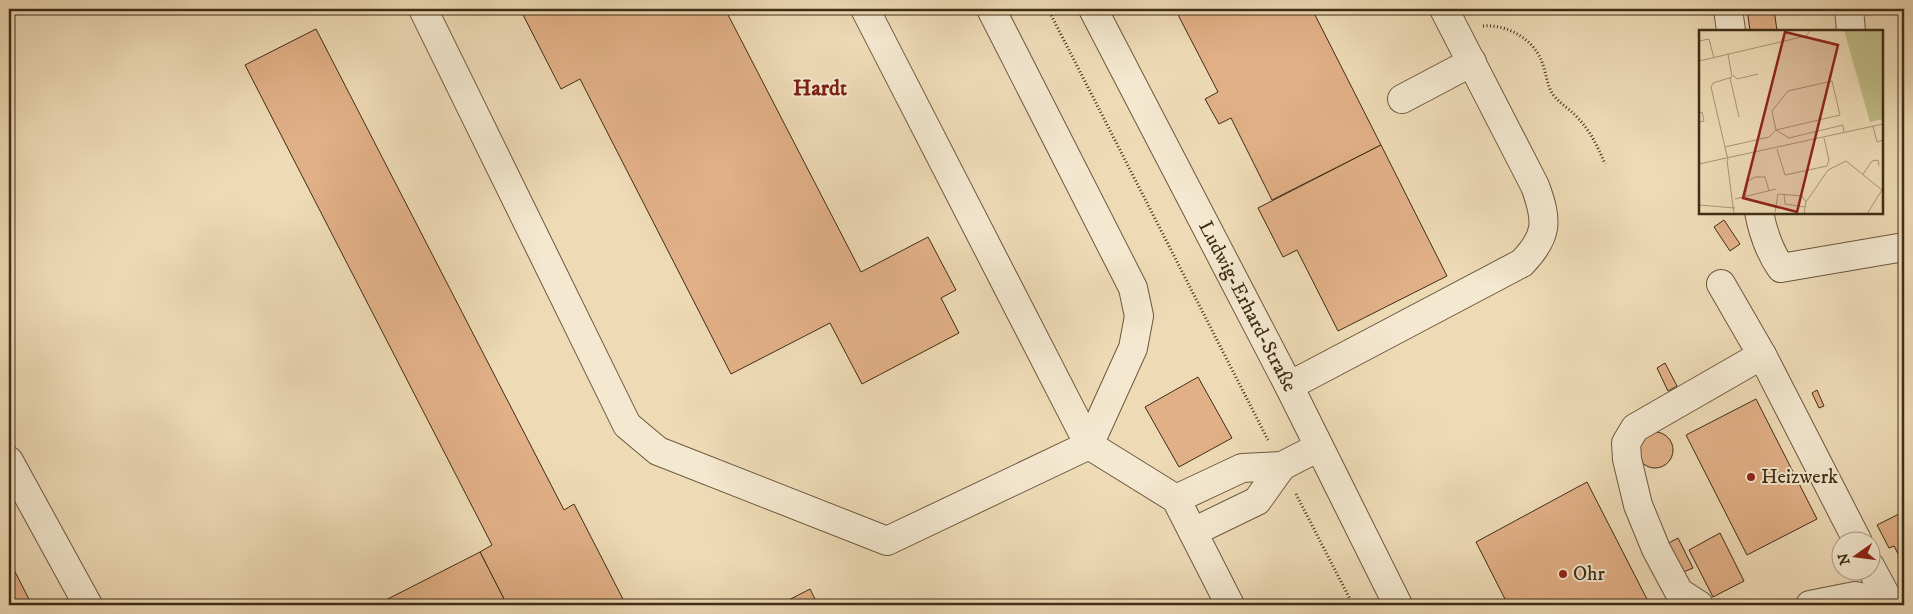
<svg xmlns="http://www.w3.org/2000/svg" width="1913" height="614" viewBox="0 0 1913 614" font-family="'IM FELL DW Pica',serif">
<rect width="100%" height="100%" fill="#eedbb6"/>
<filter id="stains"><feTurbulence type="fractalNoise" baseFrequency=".004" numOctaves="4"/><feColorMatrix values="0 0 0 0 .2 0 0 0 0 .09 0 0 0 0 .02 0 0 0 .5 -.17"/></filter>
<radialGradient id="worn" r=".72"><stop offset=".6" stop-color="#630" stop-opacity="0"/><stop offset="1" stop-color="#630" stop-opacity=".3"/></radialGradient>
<g fill="#e2b087" stroke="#402d16">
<polygon points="520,9 725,9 861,272 928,237 956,290 941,298 959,333 862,384 830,323 731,374 580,79 561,89"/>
<polygon points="1175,9 1312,9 1381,145 1272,200 1231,118 1219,124 1205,99 1218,92"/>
<polygon points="1747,9 1774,9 1777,31 1750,31"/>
<polygon points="1904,22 1904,43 1901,23"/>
<polygon points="316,29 564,510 574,504 626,605 507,605 480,552 492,545 245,65"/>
<polygon points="1381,145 1447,276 1338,331 1297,250 1283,257 1258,208"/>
<polygon points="1724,220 1740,244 1730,251 1714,227"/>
<polygon points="1665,363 1677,386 1668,391 1657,368"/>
<polygon points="1198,377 1232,438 1179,467 1145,407"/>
<polygon points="1817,390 1824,406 1819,408 1812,393"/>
<polygon points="1756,399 1817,519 1747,555 1686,435"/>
<circle cx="1655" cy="450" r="18"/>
<polygon points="1587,482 1650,605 1508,605 1476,542"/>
<polygon points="1901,513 1904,518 1904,565 1894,546 1889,548 1877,525"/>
<polygon points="1720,533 1744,581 1713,597 1689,550"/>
<polygon points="1678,538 1693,568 1679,574 1665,545"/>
<polygon points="480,552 507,605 376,605"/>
<polygon points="9,560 32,605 9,605"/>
<polygon points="810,589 818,605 779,605"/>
</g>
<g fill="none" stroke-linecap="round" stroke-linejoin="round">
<g stroke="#6c583e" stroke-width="30">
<g id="minor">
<polyline points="423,9 627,425 658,451 887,541 1089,445 1176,499 1230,605"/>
<polyline points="865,9 1089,445"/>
<polyline points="991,9 1133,288 1139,316 1133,348 1089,445"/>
<path id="s1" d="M1093,9L1289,386L1398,605"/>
<polyline points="1728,9 1731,31"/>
<polyline points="1849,9 1851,31"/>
<polyline points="1402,99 1472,62"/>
<path d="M1759,212C1763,233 1769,251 1781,268L1904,247"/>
<polyline points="1721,284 1762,355 1858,542"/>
<path d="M1289,386L1522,263C1548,236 1548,221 1535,186L1444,9"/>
<polyline points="9,461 88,605"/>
<polyline points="1176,499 1242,468 1282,466 1319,447"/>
<polyline points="1193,532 1257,501 1282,466"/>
<polyline points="1870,566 1891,605"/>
<polyline points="1699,605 1679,592 1656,549 1638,505 1627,459 1626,443 1635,428 1762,355"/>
<polyline points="1810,605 1855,596 1889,602"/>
</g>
</g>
<g stroke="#402d16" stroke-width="3" stroke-dasharray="1 2.5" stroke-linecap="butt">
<polyline points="1048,9 1268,440"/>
<path d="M1483,26C1509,24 1536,41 1543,65C1547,76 1547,88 1555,97C1561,104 1569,109 1575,115C1590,130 1597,145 1605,164"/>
<polyline points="1296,494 1353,605"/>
</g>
<use href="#minor" stroke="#f4e8d0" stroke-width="28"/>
</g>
<g fill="#8f2418" stroke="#f4e8d0" stroke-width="2">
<circle cx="1751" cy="477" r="5"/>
<circle cx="1563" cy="574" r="5"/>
</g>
<g text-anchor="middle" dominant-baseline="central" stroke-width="4" stroke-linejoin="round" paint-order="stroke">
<g font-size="20" fill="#402d16" stroke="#f4e8d0">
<text stroke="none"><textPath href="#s1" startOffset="335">Ludwig-Erhard-Straße</textPath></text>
</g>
<g font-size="20" fill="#402d16" stroke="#f4e8d0" text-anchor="start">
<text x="1761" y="477">Heizwerk</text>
<text x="1573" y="574">Ohr</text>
</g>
<g font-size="22" font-weight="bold" fill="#7a1f14" stroke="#f4e8d0">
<text x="820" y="88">Hardt</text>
</g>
</g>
<g transform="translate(1699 30)">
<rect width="184" height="184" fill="#eedbb6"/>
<path d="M145,0H184V89L171,92Z" fill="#c0be88"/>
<path fill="none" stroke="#a89576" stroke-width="1" d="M0,11L10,9L15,28M0,31L107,6L112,0M34,45L38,49L59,44M31,48L40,87M0,83L3,82L5,91L0,92M174,96L178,112L184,110M77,100L90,108L144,95L145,103M26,117L70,107L77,100L73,81L89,61L133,51L141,85L77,100M78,119L86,145L128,136L130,130L125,108M28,130L35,184M29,130L12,57L14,53L33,47L29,24M0,134L184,94M164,144L173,131L179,130L180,136M85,164L86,174L106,177M46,167L49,151L56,147H66L70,161M36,169L77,159M0,175L36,178M76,182L79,164L103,166L107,172M105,184L107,172L129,140L147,131L183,160L168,184"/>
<path fill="#8f2418" fill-opacity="0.15" stroke="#8f2418" stroke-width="2.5" d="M86,2L139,15L98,182L44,168Z"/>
<rect width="184" height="184" fill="none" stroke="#402d16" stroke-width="2.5"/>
</g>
<rect width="1913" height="614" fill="none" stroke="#eedbb6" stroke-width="30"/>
<rect x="10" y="10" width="1893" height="594" fill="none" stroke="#402d16" stroke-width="2.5"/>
<rect x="15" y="15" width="1883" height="584" fill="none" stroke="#402d16"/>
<g transform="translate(1856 556) rotate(256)"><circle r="24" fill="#f4e8d0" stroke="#ac9d86"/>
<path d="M0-4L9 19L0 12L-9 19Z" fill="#8f2418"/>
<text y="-8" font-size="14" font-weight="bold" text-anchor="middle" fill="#402d16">N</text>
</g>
<rect width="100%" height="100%" filter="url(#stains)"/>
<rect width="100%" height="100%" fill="url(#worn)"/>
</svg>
